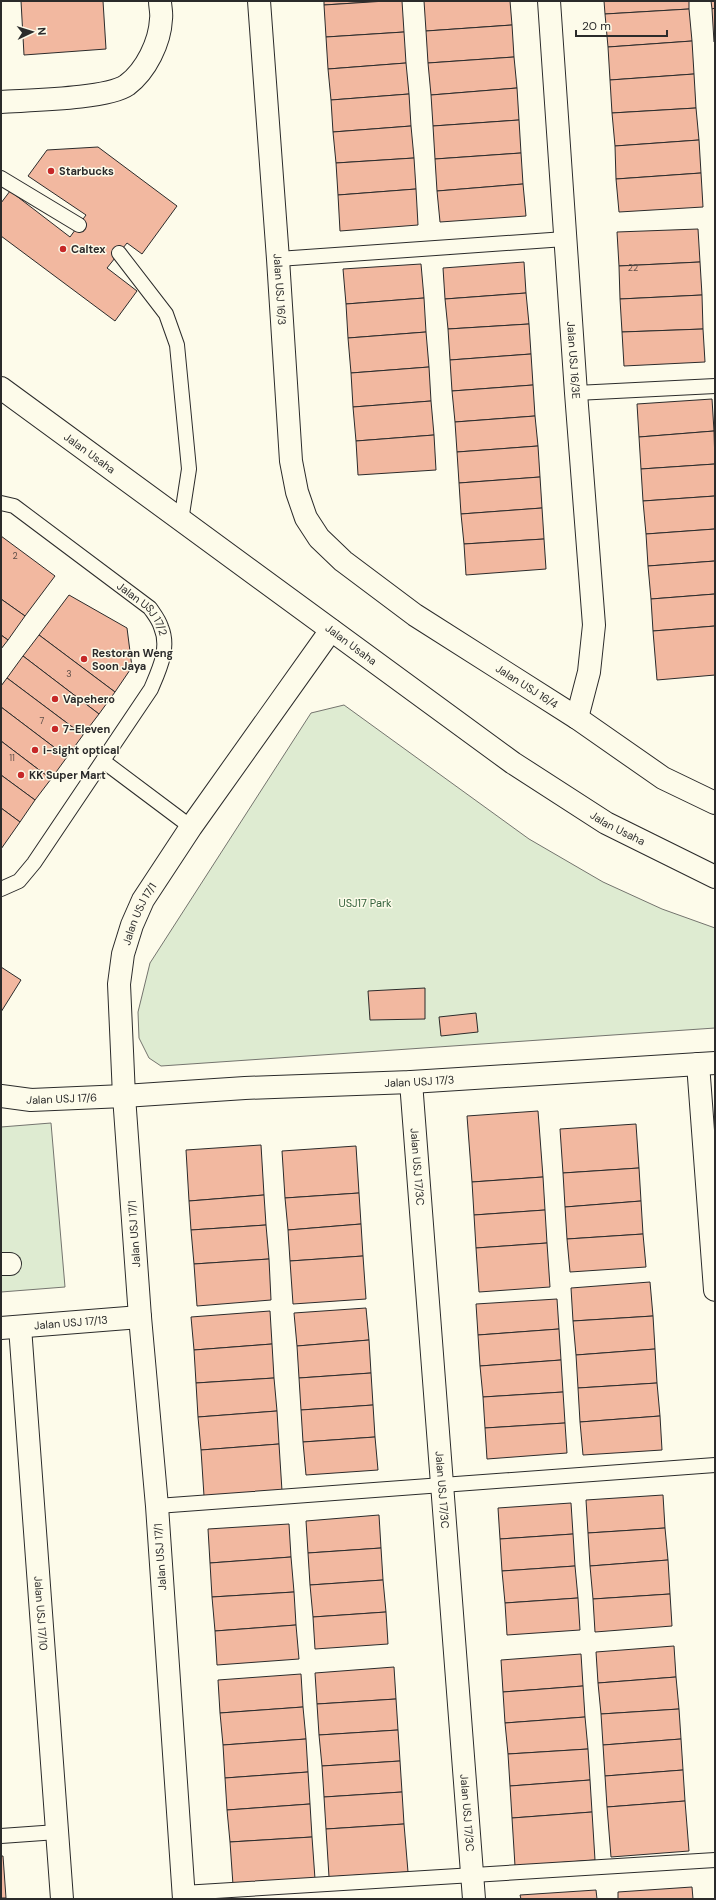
<svg xmlns="http://www.w3.org/2000/svg" width="716" height="1900" viewBox="0 0 716 1900" font-family="'DM Sans',sans-serif">
<rect width="100%" height="100%" fill="#fdfbea"/>
<g fill="#deebd1" stroke="#74746e">
<polygon points="344,705 529,839 603,882 662,909 715,928 715,1028 161,1066 149,1058 139,1038 138,1012 150,963 311,713"/>
<polygon points="51,1123 65,1287 1,1292 1,1127"/>
</g>
<g fill="#f2b8a0" stroke="#2b2b2b">
<polygon points="21,1 103,1 106,49 24,55"/>
<polygon points="324,1 386,1 324,5"/>
<polygon points="386,1 402,1 404,32 326,37 324,5"/>
<polygon points="424,1 510,1 512,25 426,31"/>
<polygon points="604,1 689,1 689,9 605,14"/>
<polygon points="711,1 715,1 715,8 712,9"/>
<polygon points="715,8 715,42 714,42 712,9"/>
<polygon points="689,9 692,41 608,47 605,14"/>
<polygon points="512,25 514,57 428,63 426,31"/>
<polygon points="404,32 406,63 328,69 326,37"/>
<polygon points="692,41 694,74 610,80 608,47"/>
<polygon points="514,57 517,88 431,95 428,63"/>
<polygon points="406,63 409,94 331,100 328,69"/>
<polygon points="694,74 696,108 612,113 610,80"/>
<polygon points="517,88 519,120 433,126 431,95"/>
<polygon points="409,94 411,126 333,132 331,100"/>
<polygon points="696,108 699,140 615,146 612,113"/>
<polygon points="519,120 521,153 435,159 433,126"/>
<polygon points="411,126 414,158 336,163 333,132"/>
<polygon points="699,140 701,173 616,179 615,146"/>
<polygon points="98,147 177,206 142,254 127,243 107,268 137,291 115,321 1,236 1,203 10,191 70,237 86,215 28,176 47,150"/>
<polygon points="521,153 523,184 437,191 435,159"/>
<polygon points="414,158 416,189 338,195 336,163"/>
<polygon points="701,173 703,207 619,212 616,179"/>
<polygon points="523,184 526,216 440,222 437,191"/>
<polygon points="416,189 418,225 340,231 338,195"/>
<polygon points="698,229 700,262 619,266 617,232"/>
<polygon points="524,262 526,293 445,299 443,268"/>
<polygon points="700,262 702,295 620,299 619,266"/>
<polygon points="421,264 424,298 346,304 343,269"/>
<polygon points="526,293 529,324 448,329 445,299"/>
<polygon points="702,295 703,329 622,332 620,299"/>
<polygon points="424,298 426,332 348,338 346,304"/>
<polygon points="529,324 531,354 450,360 448,329"/>
<polygon points="703,329 705,362 624,366 622,332"/>
<polygon points="426,332 429,367 351,373 348,338"/>
<polygon points="531,354 533,385 452,391 450,360"/>
<polygon points="429,367 431,401 353,407 351,373"/>
<polygon points="533,385 535,416 455,422 452,391"/>
<polygon points="712,399 714,431 639,437 637,404"/>
<polygon points="431,401 434,435 356,441 353,407"/>
<polygon points="535,416 538,446 457,452 455,422"/>
<polygon points="714,431 715,464 641,469 639,437"/>
<polygon points="434,435 436,470 358,475 356,441"/>
<polygon points="538,446 540,477 459,483 457,452"/>
<polygon points="715,464 715,496 643,501 641,469"/>
<polygon points="540,477 542,508 461,514 459,483"/>
<polygon points="715,496 715,529 646,534 643,501"/>
<polygon points="542,508 544,539 464,544 461,514"/>
<polygon points="715,529 715,561 648,566 646,534"/>
<polygon points="1,536 55,576 25,616 1,599"/>
<polygon points="544,539 546,569 466,575 464,544"/>
<polygon points="715,561 715,594 651,599 648,566"/>
<polygon points="715,594 715,626 653,631 651,599"/>
<polygon points="69,595 127,628 132,667 115,692 39,635"/>
<polygon points="1,599 25,616 8,640 1,635"/>
<polygon points="715,626 715,675 657,680 653,631"/>
<polygon points="1,635 8,640 1,649"/>
<polygon points="39,635 115,692 99,714 23,656"/>
<polygon points="23,656 99,714 83,735 7,678"/>
<polygon points="7,678 83,735 67,757 1,707 1,686"/>
<polygon points="1,707 67,757 51,779 1,741"/>
<polygon points="1,741 51,779 35,800 1,775"/>
<polygon points="1,775 35,800 20,822 1,808"/>
<polygon points="1,808 20,822 1,849"/>
<polygon points="1,967 21,980 1,1012"/>
<polygon points="425,988 425,1019 370,1020 368,991"/>
<polygon points="476,1013 478,1032 441,1036 439,1017"/>
<polygon points="538,1111 543,1177 472,1182 467,1116"/>
<polygon points="636,1124 639,1168 563,1173 560,1129"/>
<polygon points="261,1145 264,1195 189,1201 186,1150"/>
<polygon points="356,1146 359,1193 285,1198 282,1151"/>
<polygon points="639,1168 641,1201 565,1207 563,1173"/>
<polygon points="543,1177 545,1210 474,1215 472,1182"/>
<polygon points="359,1193 361,1224 288,1230 285,1198"/>
<polygon points="264,1195 266,1225 191,1230 189,1201"/>
<polygon points="641,1201 643,1234 567,1239 565,1207"/>
<polygon points="545,1210 547,1243 476,1248 474,1215"/>
<polygon points="361,1224 363,1256 290,1261 288,1230"/>
<polygon points="266,1225 269,1259 194,1264 191,1230"/>
<polygon points="643,1234 646,1267 570,1272 567,1239"/>
<polygon points="547,1243 550,1287 479,1292 476,1248"/>
<polygon points="363,1256 366,1299 293,1304 290,1261"/>
<polygon points="269,1259 271,1300 197,1306 194,1264"/>
<polygon points="650,1282 653,1316 573,1321 571,1288"/>
<polygon points="557,1299 559,1329 478,1335 476,1304"/>
<polygon points="366,1308 369,1340 297,1346 294,1313"/>
<polygon points="270,1311 272,1344 194,1350 191,1317"/>
<polygon points="653,1316 655,1349 576,1355 573,1321"/>
<polygon points="559,1329 561,1360 480,1366 478,1335"/>
<polygon points="369,1340 371,1373 299,1378 297,1346"/>
<polygon points="272,1344 274,1378 196,1383 194,1350"/>
<polygon points="655,1349 657,1383 578,1388 576,1355"/>
<polygon points="561,1360 563,1392 483,1397 480,1366"/>
<polygon points="371,1373 373,1405 301,1410 299,1378"/>
<polygon points="274,1378 277,1411 198,1417 196,1383"/>
<polygon points="657,1383 660,1416 580,1422 578,1388"/>
<polygon points="563,1392 565,1423 485,1428 483,1397"/>
<polygon points="373,1405 375,1437 303,1442 301,1410"/>
<polygon points="277,1411 279,1444 201,1450 198,1417"/>
<polygon points="660,1416 662,1450 583,1455 580,1422"/>
<polygon points="565,1423 567,1453 487,1459 485,1428"/>
<polygon points="375,1437 378,1470 306,1475 303,1442"/>
<polygon points="279,1444 282,1491 204,1496 201,1450"/>
<polygon points="663,1495 665,1528 588,1533 586,1500"/>
<polygon points="571,1503 573,1534 500,1539 498,1508"/>
<polygon points="379,1515 381,1548 308,1553 306,1521"/>
<polygon points="289,1524 291,1557 210,1563 208,1529"/>
<polygon points="665,1528 668,1560 590,1566 588,1533"/>
<polygon points="573,1534 575,1566 502,1571 500,1539"/>
<polygon points="381,1548 383,1580 310,1585 308,1553"/>
<polygon points="291,1557 294,1592 212,1597 210,1563"/>
<polygon points="668,1560 670,1594 593,1599 590,1566"/>
<polygon points="575,1566 578,1598 505,1603 502,1571"/>
<polygon points="383,1580 386,1612 313,1617 310,1585"/>
<polygon points="294,1592 296,1625 215,1631 212,1597"/>
<polygon points="670,1594 672,1626 595,1632 593,1599"/>
<polygon points="578,1598 580,1630 507,1635 505,1603"/>
<polygon points="386,1612 388,1644 315,1649 313,1617"/>
<polygon points="296,1625 299,1659 217,1665 215,1631"/>
<polygon points="674,1646 676,1677 598,1683 596,1652"/>
<polygon points="581,1654 583,1686 503,1692 501,1660"/>
<polygon points="394,1667 396,1699 317,1704 315,1673"/>
<polygon points="301,1674 303,1707 220,1713 218,1680"/>
<polygon points="676,1677 679,1709 601,1714 598,1683"/>
<polygon points="583,1686 585,1717 505,1723 503,1692"/>
<polygon points="396,1699 398,1730 319,1735 317,1704"/>
<polygon points="303,1707 306,1739 223,1745 220,1713"/>
<polygon points="679,1709 681,1739 603,1745 601,1714"/>
<polygon points="585,1717 588,1749 508,1754 505,1723"/>
<polygon points="398,1730 400,1761 322,1766 319,1735"/>
<polygon points="306,1739 308,1772 225,1778 223,1745"/>
<polygon points="681,1739 683,1770 605,1776 603,1745"/>
<polygon points="588,1749 590,1780 510,1786 508,1754"/>
<polygon points="400,1761 402,1792 324,1797 322,1766"/>
<polygon points="683,1770 685,1801 607,1807 605,1776"/>
<polygon points="308,1772 310,1804 227,1810 225,1778"/>
<polygon points="590,1780 592,1812 512,1818 510,1786"/>
<polygon points="402,1792 404,1824 326,1829 324,1797"/>
<polygon points="685,1801 689,1851 611,1857 607,1807"/>
<polygon points="310,1804 312,1837 230,1842 227,1810"/>
<polygon points="592,1812 595,1860 515,1866 512,1818"/>
<polygon points="404,1824 408,1872 329,1877 326,1829"/>
<polygon points="312,1837 315,1879 233,1885 230,1842"/>
<polygon points="1,1856 3,1856 6,1898 1,1898"/>
<polygon points="692,1887 693,1899 618,1899 618,1892"/>
<polygon points="596,1890 597,1899 521,1899 520,1895"/>
</g>
<g fill="none" stroke-linecap="round" stroke-linejoin="round">
<g stroke="#2b2b2b" stroke-width="16">
<g id="lane">
<polyline points="1,178 79,225"/>
<polyline points="119,253 166,314 177,345 189,469 181,521"/>
<polyline points="278,259 565,239"/>
<polyline points="576,393 715,386"/>
<path id="s1" d="M1,503L14,506L150,608C154,614 159,620 161,627C170,648 159,670 151,689L34,863L19,881L1,889"/>
<polyline points="103,761 191,827"/>
<polyline points="157,1506 715,1465"/>
<polyline points="1,1836 57,1832"/>
<polyline points="183,1893 715,1860"/>
</g>
</g>
<g stroke="#2b2b2b" stroke-width="24">
<g id="street">
<path id="s2" d="M259,1L278,259L291,461L297,492L306,518L319,538L343,561L415,615L577,718L663,778L715,803"/>
<path id="s3" d="M549,1L576,393L594,625L589,672L577,718"/>
<path d="M1,102C29,100 107,99 127,85C146,71 160,42 161,19C162,13 160,7 160,1"/>
<polyline points="698,1064 715,1290"/>
<path id="s4" d="M411,1082L474,1899"/>
<path id="s5" d="M1,1096L31,1100L124,1096L245,1088L411,1082L715,1063"/>
<polyline points="1,1264 10,1264"/>
<path id="s6" d="M20,1327L62,1899"/>
<path id="s7" d="M1,1328L140,1317"/>
<path id="s8" d="M184,1899L157,1506L140,1317L124,1096L119,984L123,954L132,925L143,900L191,827L331,630"/>
</g>
</g>
<g stroke="#2b2b2b" stroke-width="24">
<g id="secondary">
<path id="s9" d="M1,388L513,763L606,823L715,877"/>
</g>
</g>
<use href="#lane" stroke="#fdfbea" stroke-width="14"/>
<use href="#street" stroke="#fdfbea" stroke-width="22"/>
<use href="#secondary" stroke="#fdfbea" stroke-width="22"/>
</g>
<g fill="#c62828" stroke="#fdfbea" stroke-width="1.5">
<circle cx="51" cy="171" r="4"/>
<circle cx="63" cy="249" r="4"/>
<circle cx="84" cy="659" r="4"/>
<circle cx="55" cy="699" r="4"/>
<circle cx="55" cy="729" r="4"/>
<circle cx="35" cy="750" r="4"/>
<circle cx="21" cy="775" r="4"/>
</g>
<g text-anchor="middle" dominant-baseline="central" stroke-width="3" stroke-linejoin="round" paint-order="stroke">
<g font-size="9" fill="#5d4e48">
<text x="633" y="268">22</text>
<text x="15" y="556">2</text>
<text x="69" y="674">3</text>
<text x="42" y="721">7</text>
<text x="12" y="758">11</text>
</g>
<g font-size="11" font-weight="bold" fill="#2b2b2b" stroke="#fdfbea" text-anchor="start">
<text x="59" y="171">Starbucks</text>
<text x="71" y="249">Caltex</text>
<text x="92" y="653">Restoran Weng<tspan x="92" dy="13">Soon Jaya</tspan></text>
<text x="63" y="699">Vapehero</text>
<text x="63" y="729">7-Eleven</text>
<text x="43" y="750">i-sight optical</text>
<text x="29" y="775">KK Super Mart</text>
</g>
<g font-size="11" fill="#2b2b2b" stroke="#fdfbea">
<text stroke="none"><textPath href="#s2" startOffset="289">Jalan USJ 16/3</textPath></text>
<text stroke="none"><textPath href="#s3" startOffset="360">Jalan USJ 16/3E</textPath></text>
<text stroke="none"><textPath href="#s9" startOffset="110">Jalan Usaha</textPath></text>
<text stroke="none"><textPath href="#s1" startOffset="179">Jalan USJ 17/2</textPath></text>
<text stroke="none"><textPath href="#s9" startOffset="434">Jalan Usaha</textPath></text>
<text stroke="none"><textPath href="#s2" startOffset="800">Jalan USJ 16/4</textPath></text>
<text stroke="none"><textPath href="#s9" startOffset="758">Jalan Usaha</textPath></text>
<text stroke="none"><textPath href="#s8" startOffset="991">Jalan USJ 17/1</textPath></text>
<text stroke="none"><textPath href="#s5" startOffset="419">Jalan USJ 17/3</textPath></text>
<text stroke="none"><textPath href="#s5" startOffset="61">Jalan USJ 17/6</textPath></text>
<text stroke="none"><textPath href="#s4" startOffset="85">Jalan USJ 17/3C</textPath></text>
<text transform="translate(134 1234) rotate(-94)">Jalan USJ 17/1</text>
<text stroke="none"><textPath href="#s7" startOffset="70">Jalan USJ 17/13</textPath></text>
<text stroke="none"><textPath href="#s4" startOffset="409">Jalan USJ 17/3C</textPath></text>
<text transform="translate(160 1557) rotate(-94)">Jalan USJ 17/1</text>
<text stroke="none"><textPath href="#s6" startOffset="287">Jalan USJ 17/10</textPath></text>
<text stroke="none"><textPath href="#s4" startOffset="733">Jalan USJ 17/3C</textPath></text>
</g>
<g font-size="11" fill="#34623c" stroke="#fdfbea">
<text x="365" y="903">USJ17 Park</text>
</g>
</g>
<rect width="716" height="1900" fill="none" stroke="#2b2b2b" stroke-width="4"/>
<g transform="translate(32 32) rotate(86)" stroke="#fdfbea" stroke-width="3" paint-order="stroke">
<path d="M0-3L7 15L0 10L-7 15Z" fill="#2b2b2b"/>
<text y="-6" font-size="11" font-weight="bold" text-anchor="middle" fill="#2b2b2b">N</text>
</g>
<path d="M576 30v6h91v-6" fill="none" stroke="#2b2b2b" stroke-width="2"/>
<text x="582" y="30" font-size="12" fill="#2b2b2b" stroke="#fdfbea" stroke-width="3" paint-order="stroke">20 m</text>
</svg>
